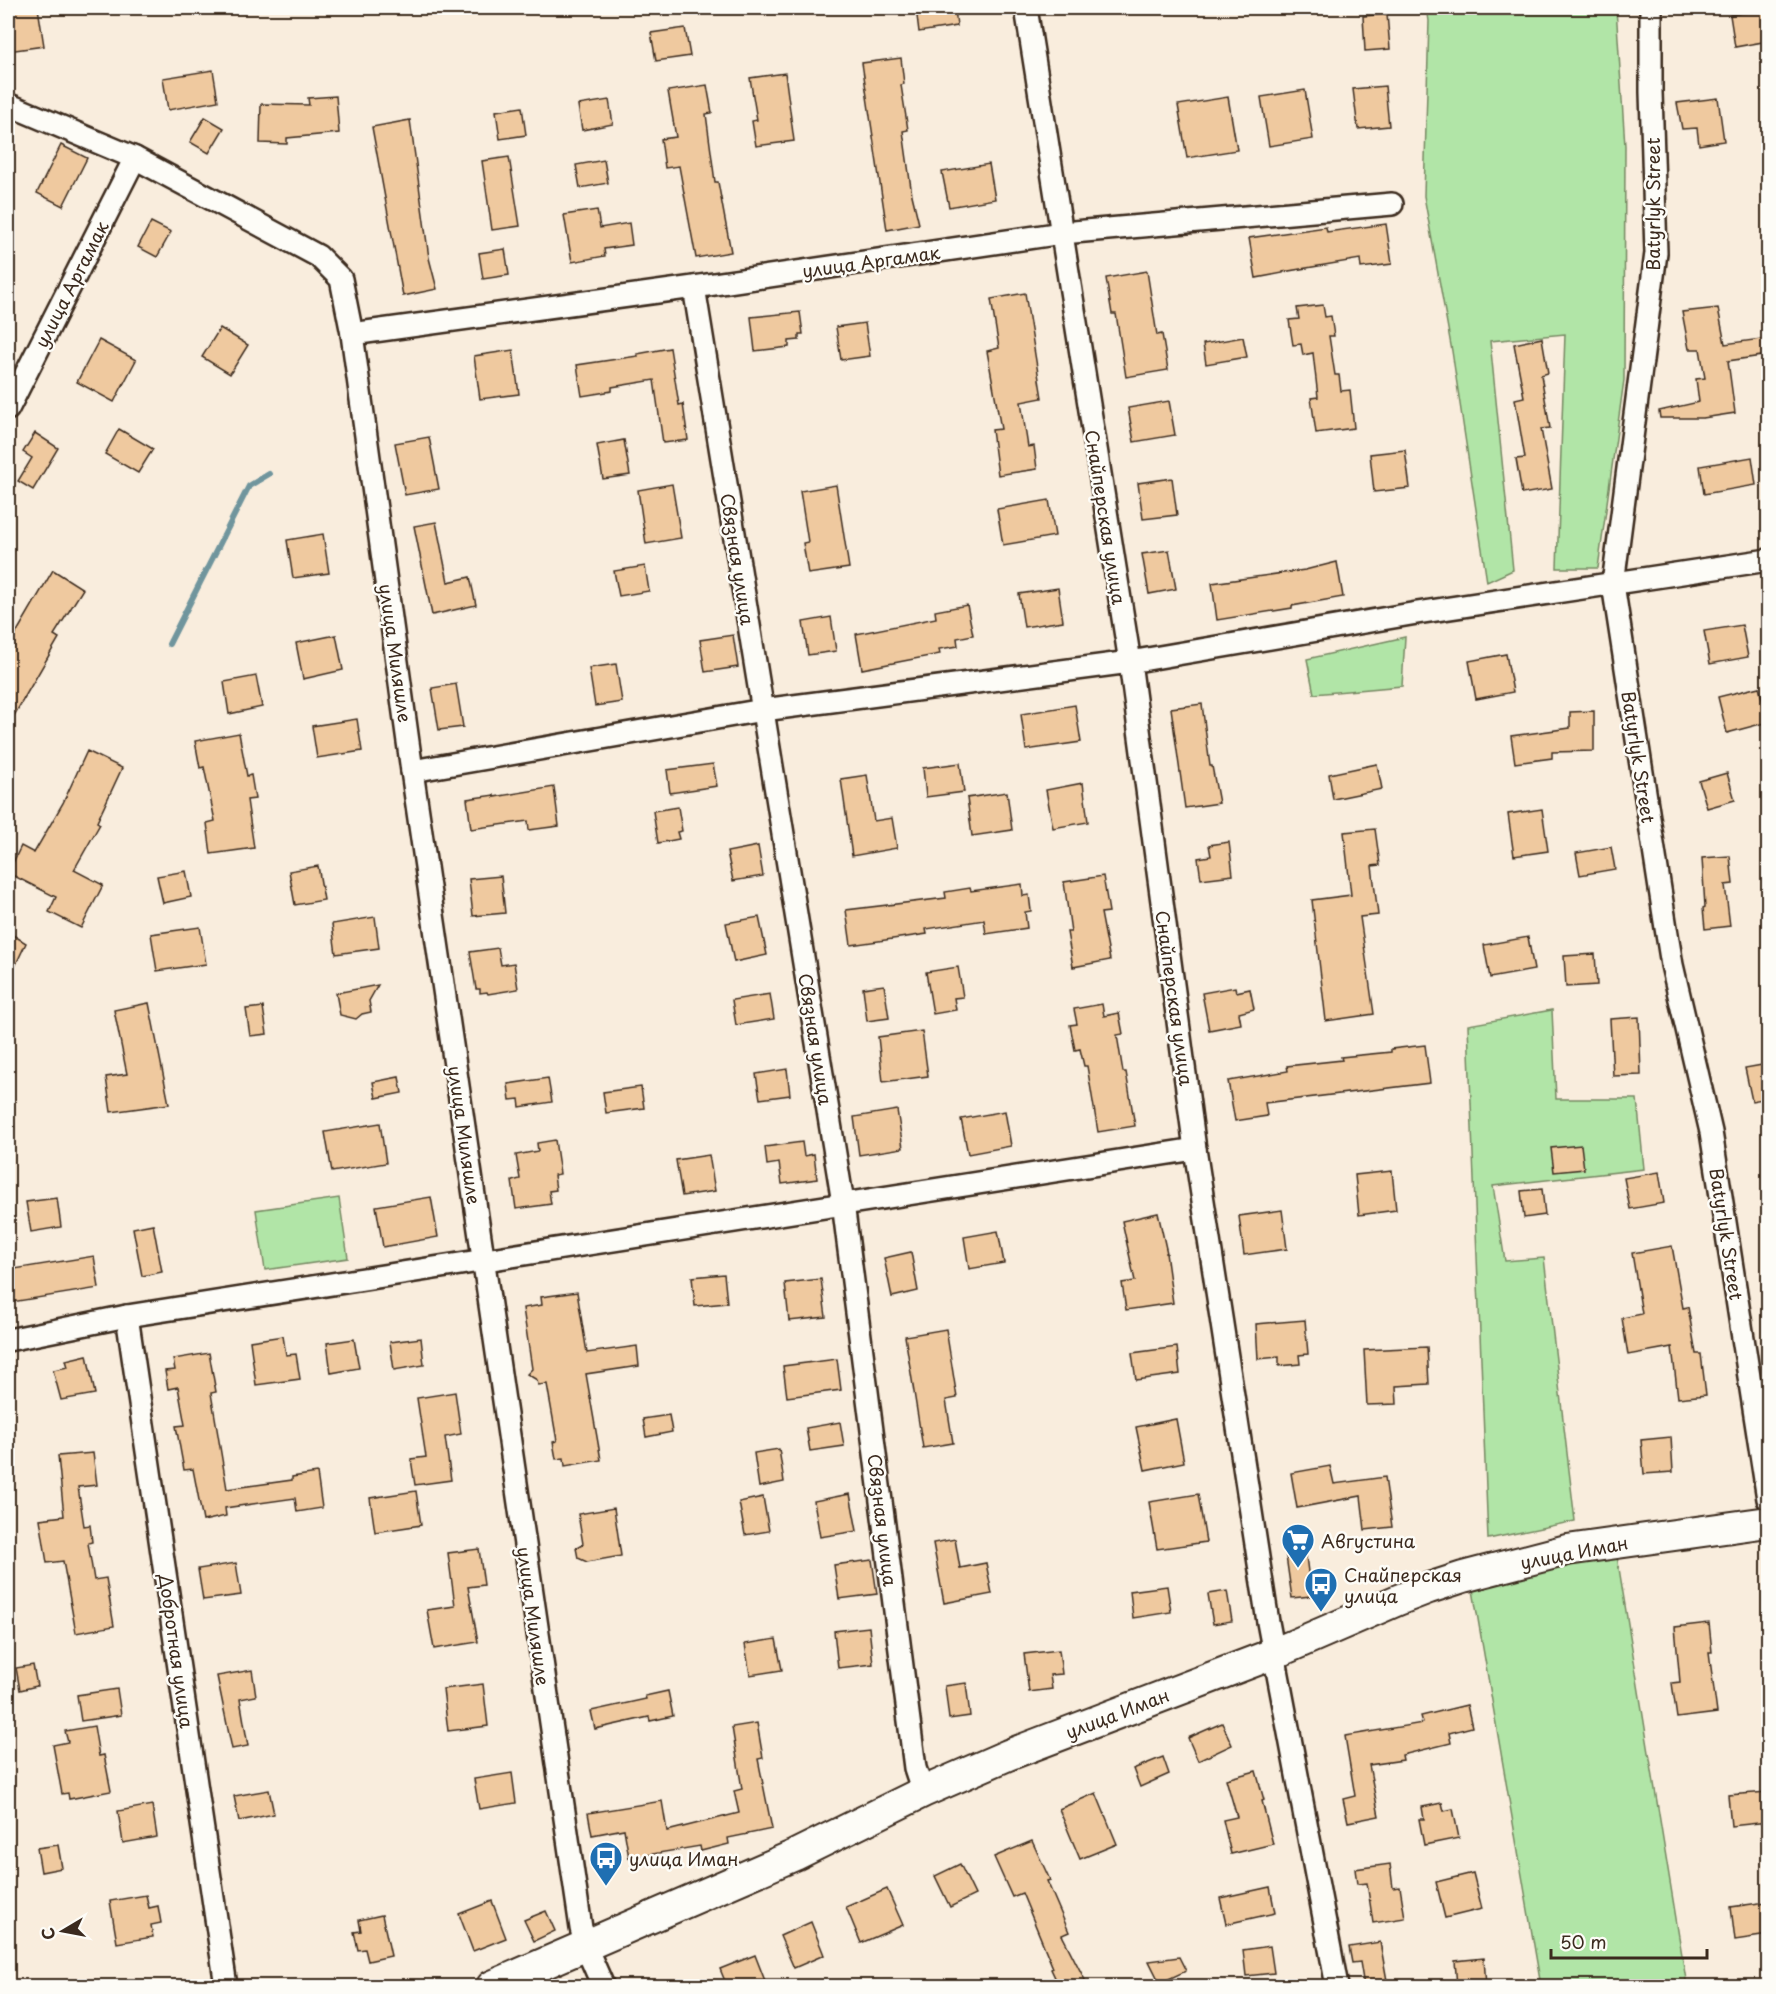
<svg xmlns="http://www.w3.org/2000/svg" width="1776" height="1994" viewBox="0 0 1776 1994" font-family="'Playpen Sans',sans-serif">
<rect width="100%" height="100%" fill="#f9eddd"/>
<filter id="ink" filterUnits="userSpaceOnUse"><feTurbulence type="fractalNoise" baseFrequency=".0167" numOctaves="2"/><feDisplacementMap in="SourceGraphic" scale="12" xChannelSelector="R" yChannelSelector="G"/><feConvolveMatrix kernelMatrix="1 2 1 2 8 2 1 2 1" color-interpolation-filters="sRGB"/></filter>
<g filter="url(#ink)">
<g fill="#b1e5a7" stroke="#768862" stroke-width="1.5">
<polygon points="1427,8 1616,8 1625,146 1624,380 1598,568 1557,568 1565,334 1490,341 1513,570 1487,582 1452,351 1424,196 1429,21"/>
<polygon points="1405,637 1402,686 1314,694 1307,659"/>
<polygon points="1552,1010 1556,1099 1637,1099 1644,1169 1493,1186 1505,1261 1544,1258 1575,1521 1488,1539 1468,1025"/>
<polygon points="339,1198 348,1258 265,1270 256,1210"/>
<polygon points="1616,1550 1687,1986 1541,1986 1473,1590"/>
</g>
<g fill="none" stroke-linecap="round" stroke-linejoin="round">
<polyline stroke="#6f959d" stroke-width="6" points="169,644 249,486 269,474"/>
</g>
<g fill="#efc99f" stroke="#3b2a1e" stroke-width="1.5">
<polygon points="8,8 38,8 44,46 8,51"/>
<polygon points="916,8 946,8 946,10 955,9 957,26 919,32"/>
<polygon points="1768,9 1768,41 1735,47 1730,15"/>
<polygon points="1387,14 1390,49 1365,51 1363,16"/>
<polygon points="685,28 690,56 656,61 651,33"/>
<polygon points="901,58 904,84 901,85 908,130 903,131 912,195 919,224 887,230 862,63"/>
<polygon points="213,70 218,101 168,110 163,78"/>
<polygon points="785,73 794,141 756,146 752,121 757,120 750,78"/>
<polygon points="707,85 712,113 706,114 715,182 718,182 731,252 696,258 679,166 665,168 661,139 676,137 668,91"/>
<polygon points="1385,86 1389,126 1358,129 1353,89"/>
<polygon points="1305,90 1313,139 1269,146 1261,97"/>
<polygon points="336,96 339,133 287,138 287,144 260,143 261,104 309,105 308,98"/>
<polygon points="1228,97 1237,150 1187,158 1178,105"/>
<polygon points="1718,98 1724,141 1699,145 1697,128 1682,129 1677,103"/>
<polygon points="609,100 613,124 582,130 578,105"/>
<polygon points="522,107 526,135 500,139 496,111"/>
<polygon points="205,117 224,128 209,153 190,142"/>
<polygon points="410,120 429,258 437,289 403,296 372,127"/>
<polygon points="61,145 87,158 63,206 37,193"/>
<polygon points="509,157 520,226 492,230 482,161"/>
<polygon points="604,160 608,183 580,188 576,165"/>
<polygon points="989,164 995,199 949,207 942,172"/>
<polygon points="597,210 600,228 629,223 632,245 604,249 605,256 572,262 564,215"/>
<polygon points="151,222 171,232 157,257 138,247"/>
<polygon points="1386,224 1392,264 1361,268 1360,259 1283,272 1283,273 1256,278 1249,238 1326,227 1327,232"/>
<polygon points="505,249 509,275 483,279 479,253"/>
<polygon points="1147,271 1157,335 1162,334 1168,370 1126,377 1116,314 1112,314 1106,278"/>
<polygon points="1025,293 1042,398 1021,402 1028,447 1034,446 1037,469 998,475 992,430 1001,429 987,351 999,348 991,299"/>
<polygon points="1323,305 1325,317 1331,316 1334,336 1329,336 1335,375 1339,375 1341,391 1350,390 1354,428 1316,433 1311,398 1318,397 1313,353 1303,355 1301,344 1293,345 1289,320 1299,319 1297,308"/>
<polygon points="1718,308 1725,344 1768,338 1768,355 1728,361 1735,413 1703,418 1660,418 1659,411 1699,402 1696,379 1705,378 1700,349 1689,349 1682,312"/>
<polygon points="800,312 803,334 799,334 799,340 789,341 789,347 755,351 751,317"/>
<polygon points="865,323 870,356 841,360 836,327"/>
<polygon points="220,328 248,345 230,374 202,357"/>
<polygon points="1243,337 1247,357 1206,364 1203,344"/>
<polygon points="1542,338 1548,373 1541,375 1550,428 1541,429 1552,489 1522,494 1516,459 1525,458 1515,399 1524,397 1514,344"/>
<polygon points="99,340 136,360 114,402 77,382"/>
<polygon points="670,348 679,405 683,404 688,440 663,443 654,380 612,387 612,391 582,396 577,365 638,356 637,354"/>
<polygon points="513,350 519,394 480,399 474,356"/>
<polygon points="1169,401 1175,435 1134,442 1128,408"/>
<polygon points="119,429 153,449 138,473 105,454"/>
<polygon points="35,433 58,448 33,490 18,481 32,458 23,452"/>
<polygon points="429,437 439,489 405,495 395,443"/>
<polygon points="624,440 630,475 603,479 597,445"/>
<polygon points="1405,450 1410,488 1374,492 1370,454"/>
<polygon points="1752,457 1756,485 1704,494 1700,466"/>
<polygon points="1172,478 1177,515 1143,519 1138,483"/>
<polygon points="672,484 681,538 646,544 638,490"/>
<polygon points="836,485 849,568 808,574 803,543 808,542 800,491"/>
<polygon points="1049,500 1055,536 1003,545 997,509"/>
<polygon points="436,522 448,582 470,577 476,605 432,615 414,526"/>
<polygon points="323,534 329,573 293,578 287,540"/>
<polygon points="1169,550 1176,589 1149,594 1142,554"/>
<polygon points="1337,562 1343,597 1292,606 1292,608 1217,620 1212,583 1305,570"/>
<polygon points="645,566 649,591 619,596 614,571"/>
<polygon points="53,570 83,589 54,635 59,638 8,726 8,647"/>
<polygon points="1058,588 1063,621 1024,627 1019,594"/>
<polygon points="967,605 973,635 957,638 958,646 939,649 940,654 862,669 856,634 936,618 935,611"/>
<polygon points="831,617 836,651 808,655 803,622"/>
<polygon points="1742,625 1748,657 1710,664 1704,631"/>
<polygon points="336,635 343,670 303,679 296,643"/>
<polygon points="733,635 738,667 705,672 700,640"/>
<polygon points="1506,654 1513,692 1476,699 1469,661"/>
<polygon points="616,664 622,702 595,706 589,668"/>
<polygon points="256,676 262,707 229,714 224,682"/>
<polygon points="456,684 463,727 439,730 432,688"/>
<polygon points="1759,687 1768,722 1727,733 1718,697"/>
<polygon points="1202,704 1210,766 1212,766 1219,803 1185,808 1171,708"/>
<polygon points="1075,705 1081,742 1026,750 1021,714"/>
<polygon points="1594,711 1594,751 1552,752 1552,758 1515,763 1511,736 1570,728 1570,712"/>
<polygon points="357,719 362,751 317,758 312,726"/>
<polygon points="239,733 247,776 251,775 255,799 247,800 254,848 211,854 207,823 215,821 204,767 200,768 195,741"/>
<polygon points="87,751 122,768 97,822 100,824 74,870 103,885 81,928 49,912 56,897 8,873 21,846 34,853 63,803"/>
<polygon points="960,763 964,792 926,797 923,768"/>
<polygon points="713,764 717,786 670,793 667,770"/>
<polygon points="1377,764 1382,789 1333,799 1329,774"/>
<polygon points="1727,773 1735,800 1707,808 1699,781"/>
<polygon points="867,775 874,821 892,818 897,848 852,856 841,779"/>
<polygon points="1083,783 1088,822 1053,828 1046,790"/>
<polygon points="554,787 559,826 529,830 528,821 471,829 467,799 494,795 494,797"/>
<polygon points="1007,792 1012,830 972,836 967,798"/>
<polygon points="678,807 682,831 677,832 679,839 658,843 653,811"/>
<polygon points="1542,809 1548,851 1514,856 1508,814"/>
<polygon points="1375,829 1380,865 1372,866 1378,915 1360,917 1374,1014 1326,1021 1312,900 1351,895 1344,832"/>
<polygon points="1229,842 1233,875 1201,879 1198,858 1211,856 1209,845"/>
<polygon points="758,846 763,876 733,881 727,852"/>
<polygon points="1611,847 1615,869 1580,875 1576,853"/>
<polygon points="1730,856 1733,884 1725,885 1730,926 1705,929 1703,908 1705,907 1702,858"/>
<polygon points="318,866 324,900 295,905 289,871"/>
<polygon points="186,871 191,897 163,903 157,876"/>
<polygon points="501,876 505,913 473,916 469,879"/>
<polygon points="1103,876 1109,912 1101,913 1110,960 1073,967 1067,932 1071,932 1064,882"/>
<polygon points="1022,884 1023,896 1029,895 1031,911 1025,912 1027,928 986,934 984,920 926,929 927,934 851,945 846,910 946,898 945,892 970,888 971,891"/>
<polygon points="375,917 379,948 336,954 332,924"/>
<polygon points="759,917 767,955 734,962 726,923"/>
<polygon points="200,927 206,964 157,971 151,934"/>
<polygon points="8,932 26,943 8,981"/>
<polygon points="1528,937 1534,970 1490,978 1484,945"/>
<polygon points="498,948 501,965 514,963 518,989 488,994 487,992 480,993 480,989 476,989 470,952"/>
<polygon points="1595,954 1597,985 1566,987 1564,956"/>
<polygon points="958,967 963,997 954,998 956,1010 933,1014 926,972"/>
<polygon points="378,985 369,1001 371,1012 362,1014 356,1019 340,1015 336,993"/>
<polygon points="884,985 889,1018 867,1021 863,988"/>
<polygon points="1235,987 1236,992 1250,989 1254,1009 1239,1013 1241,1024 1209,1030 1202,993"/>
<polygon points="770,994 774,1019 736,1025 732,1000"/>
<polygon points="149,1003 169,1104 111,1112 106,1077 127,1074 114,1010"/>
<polygon points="1102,1004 1104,1016 1119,1013 1123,1034 1117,1035 1123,1072 1126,1072 1135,1126 1098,1132 1087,1066 1084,1066 1080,1049 1075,1050 1070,1025 1077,1024 1074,1009"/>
<polygon points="263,1007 267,1034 250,1036 246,1009"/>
<polygon points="1639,1017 1641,1075 1613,1076 1610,1019"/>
<polygon points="922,1031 928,1076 883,1082 878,1037"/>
<polygon points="1425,1045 1430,1083 1265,1103 1267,1116 1235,1121 1228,1081 1288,1071 1287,1066 1342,1060 1341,1057 1391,1052 1391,1049"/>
<polygon points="1768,1064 1768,1098 1752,1101 1745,1068"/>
<polygon points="787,1069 790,1095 760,1099 756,1074"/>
<polygon points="399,1077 402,1093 376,1098 373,1082"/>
<polygon points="548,1078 552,1102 520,1107 519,1099 510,1100 508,1084"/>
<polygon points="641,1087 644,1108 606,1113 603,1092"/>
<polygon points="897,1110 903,1148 859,1155 854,1117"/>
<polygon points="1005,1111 1011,1146 968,1154 961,1119"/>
<polygon points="380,1123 386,1163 332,1172 325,1132"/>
<polygon points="555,1140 560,1174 554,1175 556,1190 549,1191 551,1204 516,1209 512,1181 520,1179 516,1155 538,1151 537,1143"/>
<polygon points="802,1142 804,1156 814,1154 817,1179 782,1184 779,1163 767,1165 765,1147"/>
<polygon points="1581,1145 1584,1169 1554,1172 1551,1148"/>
<polygon points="709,1155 715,1191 682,1196 676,1160"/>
<polygon points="1392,1171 1396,1210 1359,1215 1355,1175"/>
<polygon points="1659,1172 1664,1203 1630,1209 1624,1178"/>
<polygon points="1542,1189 1545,1215 1524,1218 1521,1191"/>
<polygon points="431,1197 438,1237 383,1247 376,1206"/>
<polygon points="57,1198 61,1227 31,1232 26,1202"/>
<polygon points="1282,1210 1287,1249 1244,1255 1239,1216"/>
<polygon points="1158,1213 1167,1253 1166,1253 1173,1303 1126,1310 1122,1283 1135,1281 1122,1221"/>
<polygon points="153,1224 162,1272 142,1276 133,1228"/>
<polygon points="998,1231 1004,1263 969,1269 964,1237"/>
<polygon points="1672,1246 1683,1308 1688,1307 1696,1354 1701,1354 1706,1395 1678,1398 1672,1347 1628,1355 1622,1318 1642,1314 1632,1253"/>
<polygon points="911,1252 918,1291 892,1297 884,1258"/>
<polygon points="94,1256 99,1288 12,1302 8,1270"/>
<polygon points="724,1274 727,1303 695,1306 692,1277"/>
<polygon points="821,1279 826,1317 789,1321 785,1283"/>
<polygon points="577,1292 587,1353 637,1346 639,1366 586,1374 601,1460 565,1466 564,1458 556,1459 553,1442 557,1441 547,1384 538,1385 537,1380 527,1374 532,1369 523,1308 542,1305 541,1297"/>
<polygon points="1305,1320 1308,1354 1299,1355 1300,1364 1279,1366 1279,1357 1258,1359 1256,1324"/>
<polygon points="946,1329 957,1398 946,1400 953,1443 923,1448 905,1336"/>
<polygon points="283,1336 286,1355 296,1354 300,1379 256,1385 250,1341"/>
<polygon points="421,1338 424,1365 394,1370 390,1342"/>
<polygon points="354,1339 359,1368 331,1373 327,1343"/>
<polygon points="1177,1347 1180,1374 1136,1380 1132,1353"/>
<polygon points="1427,1347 1429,1384 1396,1386 1397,1404 1367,1405 1364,1350"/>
<polygon points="209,1353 216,1392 211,1393 227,1489 292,1480 292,1477 317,1473 322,1508 297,1512 295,1498 225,1508 226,1516 203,1521 193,1469 184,1470 176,1426 185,1425 178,1387 168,1389 165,1371 175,1370 173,1359"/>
<polygon points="87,1355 95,1394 61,1400 53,1370 68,1367 66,1360"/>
<polygon points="837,1359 841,1390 787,1397 783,1366"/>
<polygon points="455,1392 461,1434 445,1437 451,1480 415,1485 411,1459 426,1457 417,1398"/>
<polygon points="669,1415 672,1432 646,1437 643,1419"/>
<polygon points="1176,1419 1184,1462 1145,1470 1136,1427"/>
<polygon points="840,1422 844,1446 810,1451 806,1428"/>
<polygon points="1671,1437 1673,1472 1644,1474 1641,1440"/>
<polygon points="779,1449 784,1482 759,1487 754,1453"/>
<polygon points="93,1453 97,1485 78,1487 84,1526 90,1525 92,1542 88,1543 94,1580 106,1578 114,1626 76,1633 63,1561 47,1563 40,1519 64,1516 58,1456"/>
<polygon points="1330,1466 1334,1484 1385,1477 1392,1527 1365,1530 1361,1496 1297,1508 1291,1473"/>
<polygon points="416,1491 421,1525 375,1532 370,1498"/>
<polygon points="850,1494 857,1531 820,1537 814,1501"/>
<polygon points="1198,1494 1206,1542 1157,1549 1149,1502"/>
<polygon points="763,1497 769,1531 745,1535 739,1502"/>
<polygon points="614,1508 621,1556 587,1562 578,1558 576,1548 583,1544 578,1514"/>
<polygon points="955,1539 960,1568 986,1563 992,1594 944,1603 933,1543"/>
<polygon points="1304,1540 1311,1596 1292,1598 1284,1542"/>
<polygon points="479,1549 484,1585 468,1587 478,1642 434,1649 427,1610 455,1606 448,1553"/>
<polygon points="872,1560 877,1594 839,1599 834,1565"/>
<polygon points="236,1563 241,1595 203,1600 198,1569"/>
<polygon points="1167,1586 1171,1612 1133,1618 1130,1591"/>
<polygon points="1227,1591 1232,1621 1213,1624 1208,1594"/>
<polygon points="1709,1623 1712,1652 1709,1652 1717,1713 1677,1718 1672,1683 1680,1682 1675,1627"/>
<polygon points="869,1627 873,1664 838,1668 834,1631"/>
<polygon points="776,1639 782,1670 750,1675 745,1644"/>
<polygon points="1059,1650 1062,1674 1050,1675 1052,1689 1029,1692 1024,1654"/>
<polygon points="33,1665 37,1686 20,1690 16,1668"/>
<polygon points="252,1670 256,1696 240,1699 248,1746 232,1749 217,1676"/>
<polygon points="966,1683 970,1716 949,1719 945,1686"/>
<polygon points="483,1684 488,1726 448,1731 443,1689"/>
<polygon points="117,1689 121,1715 81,1721 77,1695"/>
<polygon points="668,1691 673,1716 650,1721 649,1717 595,1729 591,1711 646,1699 645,1696"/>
<polygon points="1467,1705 1472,1727 1449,1733 1451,1743 1402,1755 1403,1760 1369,1765 1379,1816 1348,1822 1343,1799 1355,1796 1345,1736 1423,1723 1421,1716"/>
<polygon points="757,1723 763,1758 758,1759 772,1829 728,1838 729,1844 701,1851 700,1846 629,1858 624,1829 592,1835 588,1813 662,1801 667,1831 739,1813 734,1791 742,1789 732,1727"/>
<polygon points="1222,1723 1232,1745 1198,1761 1188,1738"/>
<polygon points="94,1726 99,1756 104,1755 111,1791 69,1799 68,1793 62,1794 53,1745 68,1742 65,1731"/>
<polygon points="1163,1757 1169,1774 1140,1787 1133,1769"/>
<polygon points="1256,1771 1264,1800 1262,1801 1273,1844 1231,1854 1223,1820 1237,1817 1226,1779"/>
<polygon points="512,1773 516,1803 479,1809 474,1779"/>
<polygon points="269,1790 274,1814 239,1821 234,1796"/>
<polygon points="1768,1792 1768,1822 1731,1826 1728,1795"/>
<polygon points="1096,1793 1117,1844 1080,1859 1059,1809"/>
<polygon points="1442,1803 1444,1811 1453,1809 1459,1838 1424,1845 1419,1819 1424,1819 1422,1807"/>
<polygon points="152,1805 157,1837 123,1843 118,1811"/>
<polygon points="1032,1841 1050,1880 1047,1881 1069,1932 1062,1935 1088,1986 1059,1986 1051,1969 1053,1968 1022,1893 1012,1897 994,1857"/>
<polygon points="58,1845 62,1868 41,1872 37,1848"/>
<polygon points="960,1864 975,1895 950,1907 935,1876"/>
<polygon points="1390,1864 1393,1888 1400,1887 1405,1918 1373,1923 1367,1883 1357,1884 1355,1869"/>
<polygon points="1473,1873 1482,1909 1445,1918 1436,1882"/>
<polygon points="1270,1887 1275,1913 1226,1924 1220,1898"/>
<polygon points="887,1889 903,1925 861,1943 846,1907"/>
<polygon points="146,1895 149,1908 158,1906 161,1923 151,1925 153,1937 117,1943 110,1901"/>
<polygon points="492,1901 506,1938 473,1951 459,1914"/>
<polygon points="1766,1902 1768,1935 1735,1940 1731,1907"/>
<polygon points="546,1911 555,1931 534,1941 524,1920"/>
<polygon points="382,1915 391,1956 368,1961 365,1949 358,1950 354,1932 361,1931 359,1920"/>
<polygon points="811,1922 824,1955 794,1968 780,1936"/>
<polygon points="1380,1942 1388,1986 1364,1986 1360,1962 1352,1963 1349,1947"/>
<polygon points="1270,1946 1274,1973 1246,1976 1243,1950"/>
<polygon points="755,1955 767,1986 727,1986 720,1969"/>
<polygon points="1179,1957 1186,1971 1160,1983 1149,1961"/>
<polygon points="1484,1958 1486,1986 1457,1986 1455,1961"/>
</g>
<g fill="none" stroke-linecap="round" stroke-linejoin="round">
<g stroke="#3b2a1e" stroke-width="26">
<g id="street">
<polyline points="1026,8 1130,662 1195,1149 1268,1622 1337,1986"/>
<polyline points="1651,8 1651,92 1656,253 1613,584 1666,928 1672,965 1711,1132 1768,1499"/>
<polyline points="12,106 135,158 318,256 341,279 352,334 412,771 581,1928 585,1945 603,1986"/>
<polyline points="694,287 843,1203 915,1768 923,1792"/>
<polyline points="352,334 694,287 1062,233 1392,204"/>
<polyline points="8,409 135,158"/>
<polyline points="412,771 763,710 1130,662 1417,613 1768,560"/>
<polyline points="127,1316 226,1986"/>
<polyline points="8,1340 127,1316 1195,1149"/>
</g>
</g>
<g stroke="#3b2a1e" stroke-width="34">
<polyline id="secondary" points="492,1986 795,1855 923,1792 1008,1755 1273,1654 1398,1600 1429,1588 1463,1577 1567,1550 1768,1522"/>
</g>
<use href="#street" stroke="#fdfcf7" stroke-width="21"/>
<use href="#secondary" stroke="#fdfcf7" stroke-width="30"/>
</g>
</g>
<defs>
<g id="supermarket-pin" transform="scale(1.725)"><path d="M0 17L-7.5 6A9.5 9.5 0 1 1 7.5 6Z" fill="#1f6fb2" stroke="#fdfcf7"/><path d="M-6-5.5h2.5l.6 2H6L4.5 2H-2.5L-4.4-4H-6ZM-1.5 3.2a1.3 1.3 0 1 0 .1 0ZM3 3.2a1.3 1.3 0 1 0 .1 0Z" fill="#fff"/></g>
<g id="bus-pin" transform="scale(1.725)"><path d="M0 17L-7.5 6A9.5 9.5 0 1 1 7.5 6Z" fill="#1f6fb2" stroke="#fdfcf7"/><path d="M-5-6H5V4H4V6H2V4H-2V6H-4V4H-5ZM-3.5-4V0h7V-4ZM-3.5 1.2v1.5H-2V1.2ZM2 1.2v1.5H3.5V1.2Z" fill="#fff"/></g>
</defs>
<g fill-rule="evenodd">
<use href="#supermarket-pin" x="1298" y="1540"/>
<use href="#bus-pin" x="1321" y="1584"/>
<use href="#bus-pin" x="606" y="1858"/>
</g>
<g text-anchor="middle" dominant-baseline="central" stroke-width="5" stroke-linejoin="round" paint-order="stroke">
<g font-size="18" fill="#3b2a1e" stroke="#fdfcf7">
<text transform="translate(1652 204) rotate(-90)">Batyrlyk Street</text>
<text transform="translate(871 261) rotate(-8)">улица Аргамак</text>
<text transform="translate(71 284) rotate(-63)">улица Аргамак</text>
<text transform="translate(1106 517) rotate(81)">Снайперская улица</text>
<text transform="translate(738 559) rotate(81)">Связная улица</text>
<text transform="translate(396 653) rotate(82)">улица Миляшле</text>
<text transform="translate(1639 757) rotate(81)">Batyrlyk Street</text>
<text transform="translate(1175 998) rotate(82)">Снайперская улица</text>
<text transform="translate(816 1039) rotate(81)">Связная улица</text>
<text transform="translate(465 1135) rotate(82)">улица Миляшле</text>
<text transform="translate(1727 1234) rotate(81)">Batyrlyk Street</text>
<text transform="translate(883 1520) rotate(83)">Связная улица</text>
<text transform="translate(1574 1552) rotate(-11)">улица Иман</text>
<text transform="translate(534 1616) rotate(82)">улица Миляшле</text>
<text transform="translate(177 1651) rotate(82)">Добротная улица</text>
<text transform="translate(1117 1713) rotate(-21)">улица Иман</text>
</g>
<g font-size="18" fill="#3b2a1e" stroke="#fdfcf7" text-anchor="start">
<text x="1321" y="1540">Августина</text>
<text x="1344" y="1574">Снайперская<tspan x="1344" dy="21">улица</tspan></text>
<text x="629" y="1858">улица Иман</text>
</g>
</g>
<rect width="1776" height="1994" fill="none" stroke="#fdfcf7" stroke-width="30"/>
<rect x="15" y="15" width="1746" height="1964" fill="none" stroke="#3b2a1e" stroke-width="2" filter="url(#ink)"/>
<g transform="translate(63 1931) rotate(260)" stroke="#fdfcf7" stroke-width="4.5" paint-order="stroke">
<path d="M0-4.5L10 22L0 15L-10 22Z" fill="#3b2a1e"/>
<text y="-9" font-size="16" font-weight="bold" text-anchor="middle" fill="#3b2a1e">С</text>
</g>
<path d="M1551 1949v9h156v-9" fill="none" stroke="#3b2a1e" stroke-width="3"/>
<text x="1560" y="1949" font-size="18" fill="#3b2a1e" stroke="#fdfcf7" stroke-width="4.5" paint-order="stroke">50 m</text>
</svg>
